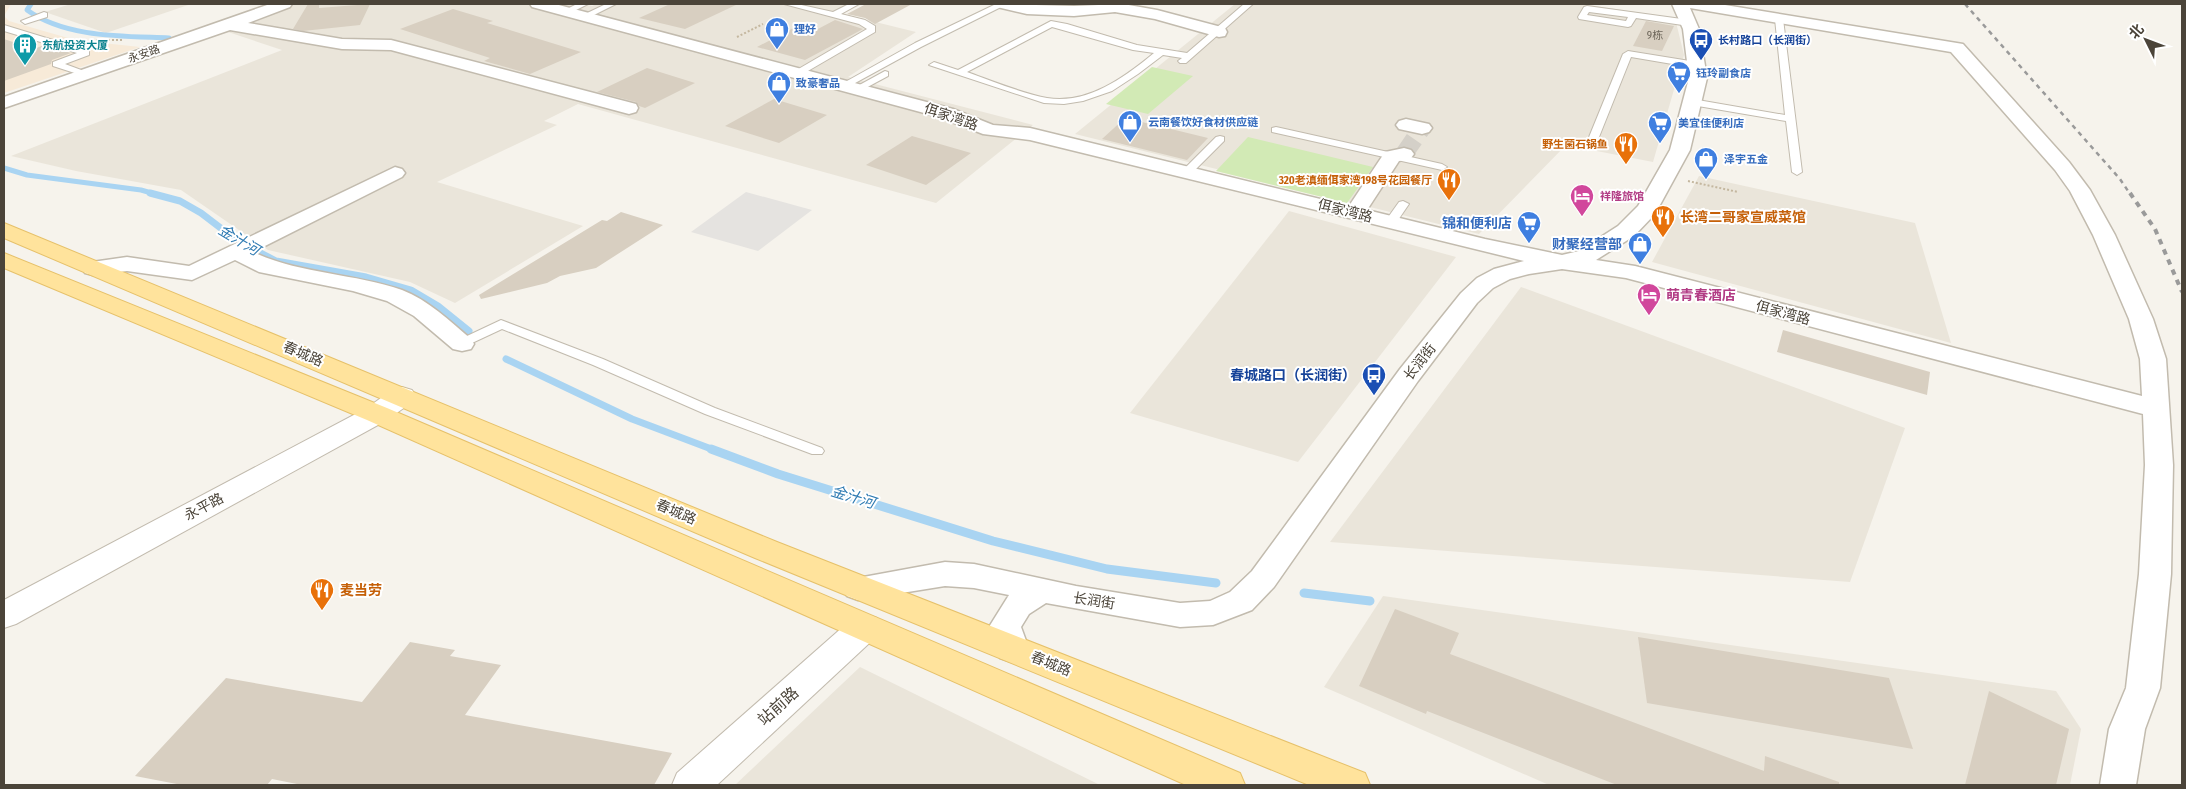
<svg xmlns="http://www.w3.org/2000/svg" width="2186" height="789" viewBox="0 0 2186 789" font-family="'Fira Sans Condensed','Noto Sans SC',sans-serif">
<rect width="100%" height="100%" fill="#f6f3ec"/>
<g fill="#eae5da">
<polygon points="71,4 191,4 106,33 45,12"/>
<polygon points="296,4 583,4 592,6 597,4 862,4 843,14 916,32 848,77 1033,125 936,203 578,104 544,121 557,125 437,182 583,226 455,303 410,282 268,250 181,190 76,171 11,156 282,50 225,31"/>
<polygon points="1235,4 1582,4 1675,18 1684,55 1653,162 1566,145 1479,234 1075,134"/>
<polygon points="1699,176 1915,223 1951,343 1652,262"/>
<polygon points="1289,211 1456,257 1298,462 1130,413"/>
<polygon points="1521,287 1905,428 1850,582 1330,542"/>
<polygon points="1383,596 2056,691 2081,729 2070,785 1549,785 1324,687"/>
<polygon points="860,667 1100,785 735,785"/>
</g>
<polygon fill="#f7ead8" points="4,4 11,4 4,16 9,21 75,40 140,47 4,93"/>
<g fill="#d2eab5">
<polygon points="1152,67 1193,76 1148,114 1106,104"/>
<polygon points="1248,137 1373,167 1347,203 1216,171"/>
</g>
<polygon fill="#e5e3e0" points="746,192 812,210 758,251 691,232"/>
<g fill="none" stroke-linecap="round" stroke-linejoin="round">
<g stroke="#a9d4f2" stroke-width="5">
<path d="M31,4L27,10C66,38 123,36 169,38"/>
<polyline points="4,168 27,175 141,190 155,194"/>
</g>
<g stroke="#a9d4f2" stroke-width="7">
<polyline points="150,193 180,201 201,213 239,242 276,261 366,277 411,290 438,306 469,331"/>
<polyline points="506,359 632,419 714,450"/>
</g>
<g stroke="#a9d4f2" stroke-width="9">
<polyline points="711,449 778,474 993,541 1107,569 1216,583"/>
<polyline points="1304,593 1370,601"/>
</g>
</g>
<g fill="#d8cfc1">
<polygon points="308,4 319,4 319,8 370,4 360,25 303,31 293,29"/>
<polygon points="670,4 738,4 685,29 639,18"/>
<polygon points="866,4 912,4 875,24 865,18 847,14"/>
<polygon points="453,9 493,21 487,23 581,52 530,74 484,61 490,58 400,29"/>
<polygon points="835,20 863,29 805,60 757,47 799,25 816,30"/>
<polygon points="1646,21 1674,26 1662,51 1633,46"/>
<polygon points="4,39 34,49 44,45 71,53 52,60 51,64 4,81"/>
<polygon points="647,68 695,83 645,108 639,106 636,102 597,92"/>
<polygon points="774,99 827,115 779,143 725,126"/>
<polygon points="1125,118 1171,129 1208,138 1187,160 1102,139"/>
<polygon points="912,136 971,153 926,185 866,165"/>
<polygon points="621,212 663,225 596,268 560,276 547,283 481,299 479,295 602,220 607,221"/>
<polygon points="1783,330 1930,372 1927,395 1777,352"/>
<polygon points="1395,609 1459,633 1450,654 1764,771 1765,756 1839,782 1839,785 1617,785 1427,711 1426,714 1359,686"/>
<polygon points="1638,637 1889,678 1913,749 1647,703"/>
<polygon points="410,642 455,650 450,656 501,665 465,715 672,753 654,785 302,785 272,779 267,785 182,785 135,776 226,678 362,702"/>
<polygon points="1989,691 2069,729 2056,785 1965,785"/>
</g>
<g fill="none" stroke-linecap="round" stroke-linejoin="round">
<polyline stroke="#d4d0c8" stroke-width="18" stroke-dasharray="18 9" stroke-linecap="butt" points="1404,154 1422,128"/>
<g stroke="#c2bbae" stroke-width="2">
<g id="service">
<polygon points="577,4 588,4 570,13 563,11"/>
<polygon points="606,4 616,4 588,18 581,16"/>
<polygon points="784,4 797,4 833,12 849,4 859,4 841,14 865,20 875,26 875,32 801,75 795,75 795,71 867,29 859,24"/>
<polygon points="996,4 1003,6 921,47 846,88 840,88 838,86 915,43"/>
<path d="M1244,4H1253L1186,63H1180L1178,61L1182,58L1163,55L1138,74L1112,91L1083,101L1064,104L1044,103L929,65L934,62L958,70L1051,21L1067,24L1137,45L1187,53ZM1052,27L1133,50L1154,53C1125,77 1087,105 1047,98C1021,93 992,81 967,72Z"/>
<path d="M1587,6L1689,20L1693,23L1689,26L1636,18L1631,26L1628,27L1579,19L1578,17L1584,7ZM1589,12L1628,17L1626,21L1587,15Z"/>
<polygon points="44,12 47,13 47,17 25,24 21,21"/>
<polygon points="1779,16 1783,19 1802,172 1797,175 1792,172 1786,121 1692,105 1687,102 1692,99 1785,115 1775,19"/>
<polygon points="4,25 89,51 89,55 65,64 92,74 87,77 53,66 53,62 77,53 4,31"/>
<polygon points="1628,51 1696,62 1701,65 1696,68 1631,57 1595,147 1594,149 1586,149 1585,147 1623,54"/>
<polygon points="885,71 888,72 888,76 862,90 856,90 854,88"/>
<polygon points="1276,127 1442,164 1447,167 1442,170 1272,132 1272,128"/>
<polygon points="1220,136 1224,137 1224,141 1191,174 1183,174 1182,172 1183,170 1216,137"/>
<polygon points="1403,201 1409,204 1396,223 1394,225 1386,225 1384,223 1399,202"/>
<polygon points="501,320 603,359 715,408 822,448 824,451 822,454 812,454 705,414 593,365 502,329 472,343 466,339 467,336"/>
</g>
</g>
<g stroke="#c2bbae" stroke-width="3">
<g id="minor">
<polygon points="270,4 292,4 290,7 248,23 342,39 391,40 636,104 638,108 636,112 629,114 391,50 342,49 230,30 4,108 4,97"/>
<path d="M530,4H555L953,109L993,125L1030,128L1349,206L1385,152L1404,148L1411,150L1414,154L1411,158L1399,161L1367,210L1485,239L1562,255L1579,251L1618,226L1638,206L1670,150L1689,78L1683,29L1672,4H1719L1963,44L2069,162L2090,190L2115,235L2153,319L2166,359L2173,465L2171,574L2160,688L2145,729L2136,785H2100L2109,729L2126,688L2139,574L2145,465L2143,414L1626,278L1562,269L1529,274L1510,279L1493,288L1477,303L1418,381L1274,587L1252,610L1213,625L1180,627L1046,603L1029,614L1021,627L1029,649L1024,658L1012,662L1000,658L989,627L1009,595L974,588L945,586L858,600L847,596L842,588L847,580L945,562L974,564L1076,586L1180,603L1210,601L1230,592L1252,571L1400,369L1461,293L1477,278L1494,269L1524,261L1030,140L983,134L939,117L532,7ZM1690,8L1951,52L2055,170L2070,191L2093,235L2129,319L2140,359L2142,396L1635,266L1596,260L1634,236L1655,214L1690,150L1707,78L1699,29Z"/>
<polygon points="995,4 1074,6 1123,4 1157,10 1225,28 1227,32 1225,36 1219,37 1155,19 1115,12 1074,16 1027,14 997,7"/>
<polygon points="1406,119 1429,124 1432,128 1429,132 1422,134 1399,129 1396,125 1399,121"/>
<path d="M395,167L402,169L405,173L402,177L253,252C299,274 353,273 402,290C428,300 450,321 471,339L474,344L471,349L462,351L453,349L414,316L387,301L353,291L259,272L235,260L192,280L127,271L93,275L85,273L82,268L85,263L127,257L189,266Z"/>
</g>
</g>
<g stroke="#c2bbae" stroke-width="2">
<g id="tertiary">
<polygon points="402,387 412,390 416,396 412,402 387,420 16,624 4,628 4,600 367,408 392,390"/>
<polygon points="865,614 877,618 882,627 877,636 717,785 672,785 677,773 853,618"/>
</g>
</g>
<g stroke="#e6c16a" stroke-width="2">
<g id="primary">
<polygon points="4,223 777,542 1365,773 1370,785 1309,785 755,558 4,238"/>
<polygon points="4,253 387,408 1240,773 1245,785 1186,785 367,420 4,268"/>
</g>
</g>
<g stroke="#c4b79f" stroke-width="2" stroke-dasharray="2 2" stroke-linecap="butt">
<polyline points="737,37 763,24"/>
<polyline points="96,40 122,40"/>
<polyline points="1688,181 1738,192"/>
</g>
<use href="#service" fill="#fff" fill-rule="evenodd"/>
<use href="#minor" fill="#fff" fill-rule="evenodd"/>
<use href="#tertiary" fill="#fff" fill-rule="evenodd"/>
<use href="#primary" fill="#ffe39c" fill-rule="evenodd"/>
<polyline stroke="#9a9a9a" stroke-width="2.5" stroke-dasharray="4.5 4.5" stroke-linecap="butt" points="1965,4 2120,179 2130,194"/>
<polyline stroke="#9a9a9a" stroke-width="4" stroke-dasharray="5.5 5.5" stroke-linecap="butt" points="2130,193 2155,229 2182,292"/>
</g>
<defs>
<g id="shop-pin" transform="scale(1.25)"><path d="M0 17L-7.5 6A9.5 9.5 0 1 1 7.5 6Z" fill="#3f7fe0" stroke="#fff"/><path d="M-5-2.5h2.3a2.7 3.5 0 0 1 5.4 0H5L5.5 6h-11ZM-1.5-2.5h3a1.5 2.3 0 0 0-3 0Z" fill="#fff"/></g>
<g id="bus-pin" transform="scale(1.25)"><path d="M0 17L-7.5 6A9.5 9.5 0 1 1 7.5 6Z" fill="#1a4fb4" stroke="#fff"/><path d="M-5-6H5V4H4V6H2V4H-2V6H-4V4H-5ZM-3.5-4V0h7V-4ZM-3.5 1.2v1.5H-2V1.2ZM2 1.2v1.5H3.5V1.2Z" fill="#fff"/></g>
<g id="building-pin" transform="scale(1.25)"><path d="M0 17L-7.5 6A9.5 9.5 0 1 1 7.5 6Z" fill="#0f9aa8" stroke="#fff"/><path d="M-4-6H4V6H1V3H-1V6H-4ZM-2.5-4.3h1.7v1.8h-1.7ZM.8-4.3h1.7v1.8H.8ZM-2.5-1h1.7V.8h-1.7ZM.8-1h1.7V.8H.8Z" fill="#fff"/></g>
<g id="supermarket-pin" transform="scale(1.25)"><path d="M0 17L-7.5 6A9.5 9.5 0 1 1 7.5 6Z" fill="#3f7fe0" stroke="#fff"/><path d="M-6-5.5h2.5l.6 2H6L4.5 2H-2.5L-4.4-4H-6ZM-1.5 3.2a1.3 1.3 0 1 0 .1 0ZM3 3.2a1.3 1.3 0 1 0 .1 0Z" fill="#fff"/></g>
<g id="restaurant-pin" transform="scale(1.25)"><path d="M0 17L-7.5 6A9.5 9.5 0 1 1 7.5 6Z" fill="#e8710a" stroke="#fff"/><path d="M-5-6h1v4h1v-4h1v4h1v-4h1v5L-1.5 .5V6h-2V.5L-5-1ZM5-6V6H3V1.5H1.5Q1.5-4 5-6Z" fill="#fff"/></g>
<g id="hotel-pin" transform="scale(1.25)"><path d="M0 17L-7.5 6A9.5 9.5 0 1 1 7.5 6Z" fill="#d1479c" stroke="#fff"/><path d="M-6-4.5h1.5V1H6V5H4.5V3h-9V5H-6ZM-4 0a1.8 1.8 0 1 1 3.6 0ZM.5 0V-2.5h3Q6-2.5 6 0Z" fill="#fff"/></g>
</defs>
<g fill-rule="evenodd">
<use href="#shop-pin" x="777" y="29"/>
<use href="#bus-pin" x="1701" y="40"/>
<use href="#building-pin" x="25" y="45"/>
<use href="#supermarket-pin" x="1679" y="73"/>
<use href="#shop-pin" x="779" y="83"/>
<use href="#shop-pin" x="1130" y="122"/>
<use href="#supermarket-pin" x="1660" y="123"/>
<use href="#restaurant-pin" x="1626" y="144"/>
<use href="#shop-pin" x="1706" y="159"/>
<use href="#restaurant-pin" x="1449" y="180"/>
<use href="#hotel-pin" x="1582" y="196"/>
<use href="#restaurant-pin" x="1663" y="217"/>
<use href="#supermarket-pin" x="1529" y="223"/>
<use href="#shop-pin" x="1640" y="244"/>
<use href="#hotel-pin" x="1649" y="295"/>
<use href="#bus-pin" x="1374" y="375"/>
<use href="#restaurant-pin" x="322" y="590"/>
</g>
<g text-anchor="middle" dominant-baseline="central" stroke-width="4" stroke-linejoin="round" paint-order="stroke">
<g font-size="11" font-weight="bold" fill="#366cbe" stroke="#fff" text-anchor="start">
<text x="794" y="29">理好</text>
<text x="1696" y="73">钰玲副食店</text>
<text x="796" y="83">致豪奢品</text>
<text x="1148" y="122">云南餐饮好食材供应链</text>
<text x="1678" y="123">美宜佳便利店</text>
<text x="1724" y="159">泽宇五金</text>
</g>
<g font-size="11" fill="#6e675b">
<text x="1655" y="35">9栋</text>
</g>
<g font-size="11" font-weight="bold" fill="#164399" stroke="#fff" text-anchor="start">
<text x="1718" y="40">长村路口（长润街）</text>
</g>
<g font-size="11" font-weight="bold" fill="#0d838f" stroke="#fff" text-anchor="start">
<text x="42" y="45">东航投资大厦</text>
</g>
<g font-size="11" fill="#4b4439" stroke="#fff">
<text transform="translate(144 54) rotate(-19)">永安路</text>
</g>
<g font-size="11" font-weight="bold" fill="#c56008" stroke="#fff" text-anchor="end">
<text x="1608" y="144">野生菌石锅鱼</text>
<text x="1432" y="180">320老滇缅佴家湾198号花园餐厅</text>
</g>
<g font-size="11" font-weight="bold" fill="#b23c85" stroke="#fff" text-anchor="start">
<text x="1600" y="196">祥隆旅馆</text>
</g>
<g font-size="14" fill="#4b4439" stroke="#fff">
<text transform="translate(951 117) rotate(19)">佴家湾路</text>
<text transform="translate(1345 211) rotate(14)">佴家湾路</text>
<text transform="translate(1783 313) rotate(15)">佴家湾路</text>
<text transform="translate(303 354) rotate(23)">春城路</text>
<text transform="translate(1420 362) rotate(-52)">长润街</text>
<text transform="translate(204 507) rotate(-28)">永平路</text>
<text transform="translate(676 512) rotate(23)">春城路</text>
<text transform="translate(1094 601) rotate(9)">长润街</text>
<text transform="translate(1051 664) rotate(22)">春城路</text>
</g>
<g font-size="14" font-weight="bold" fill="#c56008" stroke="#fff" text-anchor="start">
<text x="1680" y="217">长湾二哥家宣威菜馆</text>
<text x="340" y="590">麦当劳</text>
</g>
<g font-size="14" font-weight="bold" fill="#366cbe" stroke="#fff" text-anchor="end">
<text x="1512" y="223">锦和便利店</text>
<text x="1622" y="244">财聚经营部</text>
</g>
<g font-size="14" font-weight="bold" fill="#b23c85" stroke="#fff" text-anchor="start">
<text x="1666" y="295">萌青春酒店</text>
</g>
<g font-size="14" font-weight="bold" fill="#164399" stroke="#fff" text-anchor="end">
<text x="1356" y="375">春城路口（长润街）</text>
</g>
<g font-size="15" font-style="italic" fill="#2e7ab2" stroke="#fff">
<text transform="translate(239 240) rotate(31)">金汁河</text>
<text transform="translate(853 497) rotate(17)">金汁河</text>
</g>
<g font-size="16" fill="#4b4439" stroke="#fff">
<text transform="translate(778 706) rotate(-42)">站前路</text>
</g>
</g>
<rect width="2186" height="789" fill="none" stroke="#4b4439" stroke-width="10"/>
<g transform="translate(2146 40) rotate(312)" stroke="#ffffff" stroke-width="4" paint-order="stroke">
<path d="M0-4L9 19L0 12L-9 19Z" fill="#4b4439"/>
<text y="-8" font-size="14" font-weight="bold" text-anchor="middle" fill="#4b4439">北</text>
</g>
</svg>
